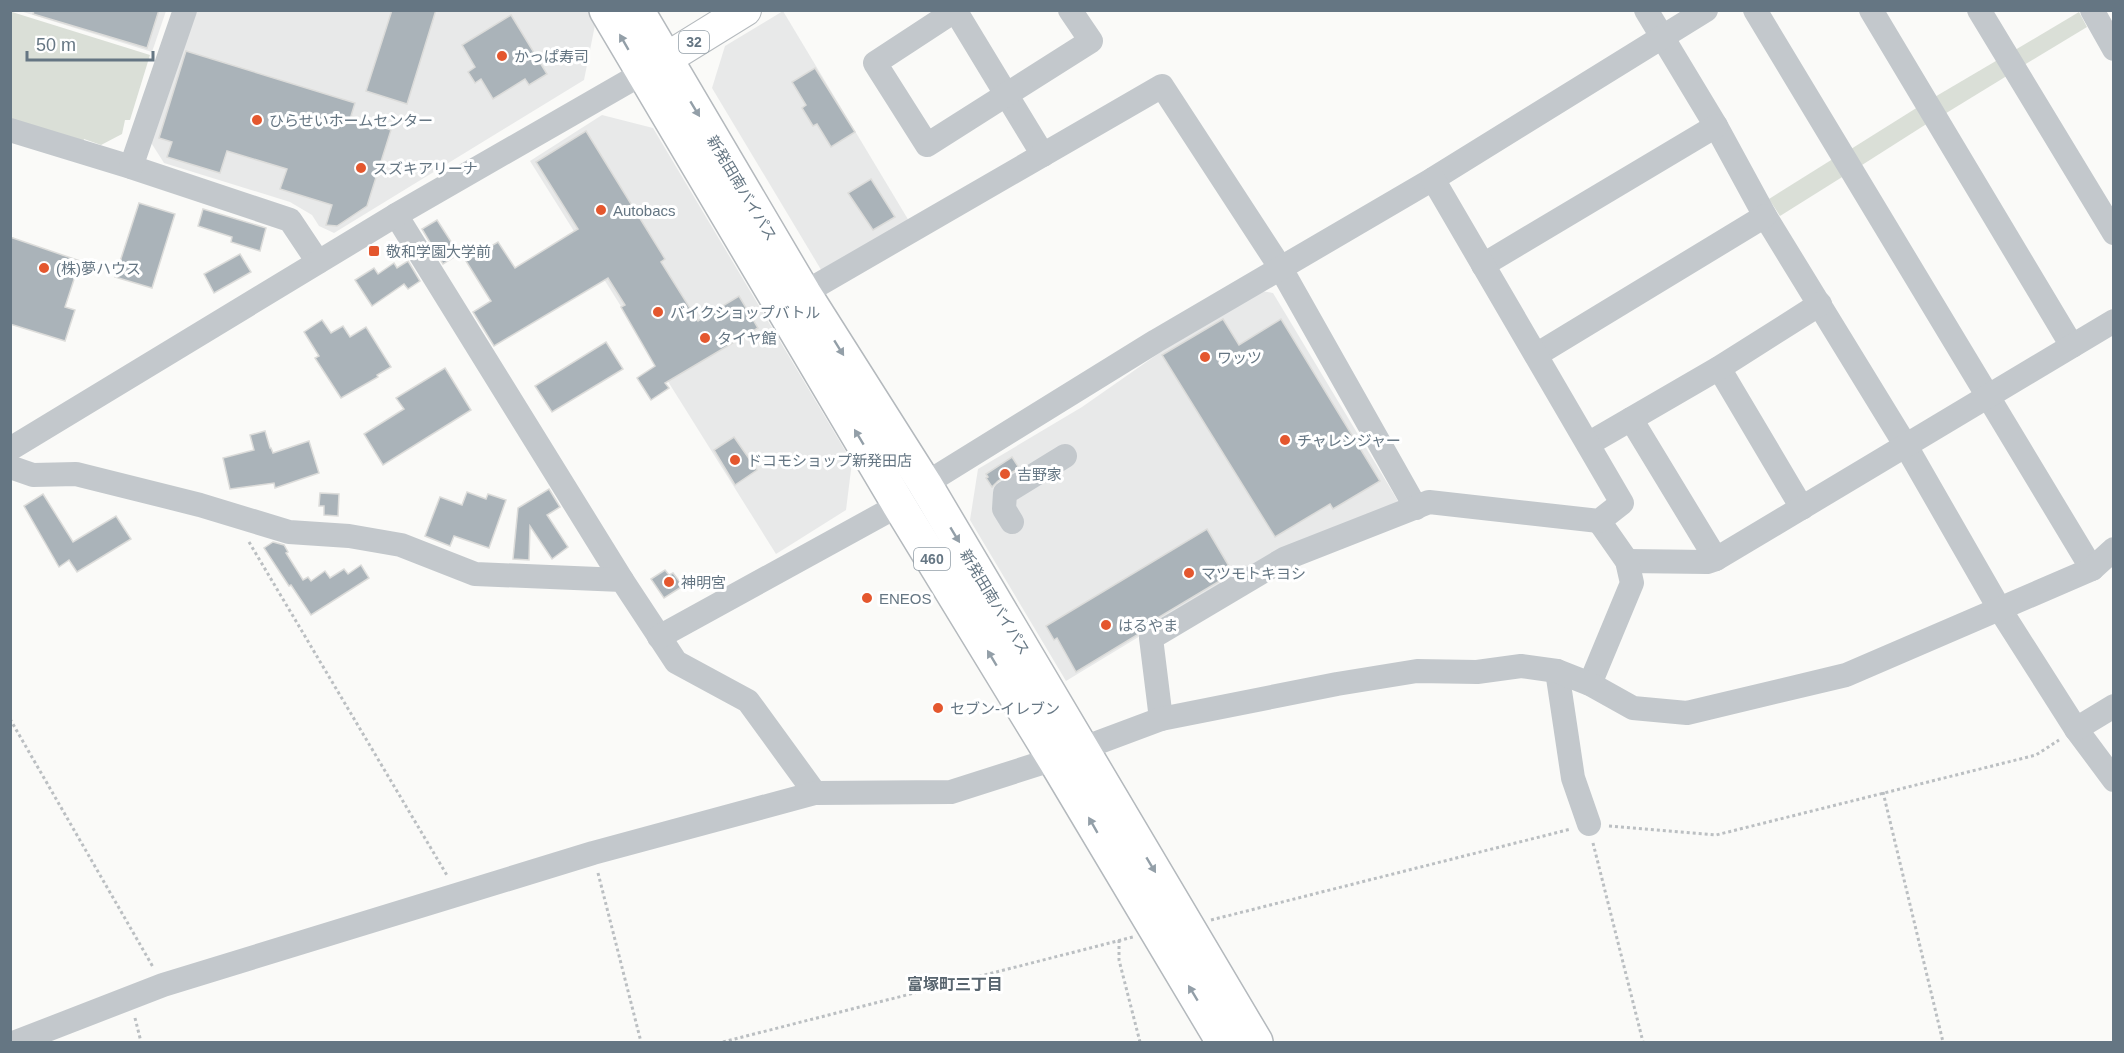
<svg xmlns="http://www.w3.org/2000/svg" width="2124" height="1053" viewBox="0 0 2124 1053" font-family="Arial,'Noto Sans JP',sans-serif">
<rect width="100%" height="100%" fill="#fafaf8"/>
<g fill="#e8e9e9">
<polygon points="587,10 595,25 584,80 334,233 319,226 312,215 290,202 164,163 150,141 193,11"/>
<polygon points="20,11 166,11 152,52"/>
<polygon points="783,11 909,221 823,273 712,88 725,46"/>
<polygon points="602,115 653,128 852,462 846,510 776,554 530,161"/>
<polygon points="1261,291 1273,293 1401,506 1277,553 1066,681 970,520 978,469 1082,407 1165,349"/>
</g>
<g fill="#dadfd7">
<polygon points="12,12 150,55 130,120 125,120 122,134 101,145 84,139 83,144 11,122 10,18"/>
<polygon points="2079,12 2087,27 2024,65 2015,50"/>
<polygon points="2001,58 2010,74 1943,115 1933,98"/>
<polygon points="1918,107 1928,123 1862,165 1851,149"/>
<polygon points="1836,157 1847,174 1780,216 1769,199"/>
</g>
<g fill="#aab3b9" stroke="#dcdcda" stroke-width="1.5">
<polygon points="34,10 159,10 147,48 33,14"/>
<polygon points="392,10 436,10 407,104 366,91"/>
<polygon points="511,15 547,74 529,85 525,79 493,99 481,79 475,83 468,72 475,67 462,45"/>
<polygon points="186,51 355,103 351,116 391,130 367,206 337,226 326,225 332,205 280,189 287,169 227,151 220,173 167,157 172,142 159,138"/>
<polygon points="815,68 855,132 831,147 817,124 813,126 802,108 806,105 792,82"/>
<polygon points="586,131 665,259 661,262 698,321 739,296 758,328 665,383 669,388 651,400 637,378 655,366 621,307 625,305 608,278 494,346 473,312 491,301 466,261 498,242 515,268 578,229 536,162"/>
<polygon points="871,179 895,217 873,230 848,193"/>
<polygon points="139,203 175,214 152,288 115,277"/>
<polygon points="203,209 266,228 260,251 231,242 232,237 198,226"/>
<polygon points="437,220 459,254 443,264 422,229"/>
<polygon points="10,237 80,261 65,307 75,310 65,341 10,324"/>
<polygon points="240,254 251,272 214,293 204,274"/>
<polygon points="408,261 420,281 408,289 404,284 372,306 355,280 374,268 378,274 394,263 397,268"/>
<polygon points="1223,319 1239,345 1281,319 1380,481 1333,509 1330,504 1275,537 1162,355"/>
<polygon points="322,320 331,333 343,326 350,337 366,327 391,367 377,375 378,377 341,398 315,358 319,356 304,332"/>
<polygon points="606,342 623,369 552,412 535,386"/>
<polygon points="445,368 471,410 383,465 364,434 404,409 396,398"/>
<polygon points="265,431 270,448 271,448 273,453 309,441 319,473 275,488 274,483 230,489 223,458 254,450 250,435"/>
<polygon points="734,437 757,470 735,485 714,450"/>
<polygon points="1012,457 1019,468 998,481 992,487 986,478 988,477 986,474"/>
<polygon points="549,489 560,507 547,515 568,547 552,559 530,526 529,560 513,559 518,508"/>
<polygon points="467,492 486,499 488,494 506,500 489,548 454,536 450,546 425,536 440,497 462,505"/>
<polygon points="320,493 339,494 338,516 324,515 324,506 319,506"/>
<polygon points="43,494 73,542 116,516 131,539 77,572 69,560 59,567 24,506"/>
<polygon points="1207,529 1233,573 1144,626 1137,635 1076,672 1057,638 1054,640 1046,626"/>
<polygon points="273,542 284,545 288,552 286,553 303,580 308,577 311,581 325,571 330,578 344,569 348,574 361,565 369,578 311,615 291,585 289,586 264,548"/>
<polygon points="665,570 669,575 673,573 683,586 664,598 651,579"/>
</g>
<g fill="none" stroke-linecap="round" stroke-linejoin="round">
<g stroke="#b5babe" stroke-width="34">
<polyline id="major" points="643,73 745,10"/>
</g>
<g stroke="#b4b9bd" stroke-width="36">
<g id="highway">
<polyline points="606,10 899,505 1054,759 1223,1042"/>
<polyline points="637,10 804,293 925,484 1256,1042"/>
</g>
</g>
<g stroke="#bbbfc2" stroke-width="3" stroke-dasharray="3 3" stroke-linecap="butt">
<polyline points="249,542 448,877"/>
<polyline points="10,719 153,967"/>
<polyline points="1883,792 1943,1042"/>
<polyline points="1609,826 1716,835 2036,755 2059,740"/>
<polyline points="1593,843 1643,1042"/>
<polyline points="598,873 641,1042"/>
<polyline points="1211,920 1571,829"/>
<polyline points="1119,940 1119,960 1140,1042"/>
<polyline points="135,1018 141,1042"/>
<polyline points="723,1042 1133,937"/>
</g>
<g stroke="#c3c8cc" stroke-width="24">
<polyline points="955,10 1043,155"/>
<polyline points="956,10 875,63 927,145 1091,41 1070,10"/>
<polyline points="1646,10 1716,126 1765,216 1906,446 1999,608 2076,729 2114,780"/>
<polyline points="1755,10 2092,569"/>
<polyline points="1871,10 2072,346"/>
<polyline points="1979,10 2114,233"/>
<polyline points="2092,10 2114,49"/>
<polyline points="10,130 131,167 290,220 318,262"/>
<polyline points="131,167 185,10"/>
<polyline points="396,215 622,580"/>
<polyline points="1483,265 1716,126"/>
<polyline points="804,293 1162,86 1280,267 1416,508"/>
<polyline points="1536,355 1765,216"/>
<polyline points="1719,368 1802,508"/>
<polyline points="1631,419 1716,559"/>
<polyline points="1588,444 1719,368 1820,304"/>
<polyline points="10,449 396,215 643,73"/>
<polyline points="10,467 33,475 76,474 200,505 289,532 349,536 401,545 475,574 622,580 676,662 748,701 815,793"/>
<polyline points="1012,522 1004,509 1005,493 1065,456"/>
<polyline points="1627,561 1707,562 1716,559 2114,321"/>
<polyline points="659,637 899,505 925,484 1156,341 1433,179 1706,10"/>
<polyline points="1557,671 1573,778 1589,824"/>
<polyline points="1590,684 1632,583 1627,561 1599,521"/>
<polyline points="1161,719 1151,638 1284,559 1429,502 1599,521 1622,503 1433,179"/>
<polyline points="2076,729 2114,706"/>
<polyline points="16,1042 163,985 593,853 815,793 951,792 1054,759 1161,719 1337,684 1417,671 1477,672 1521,666 1557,671 1590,684 1633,708 1687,713 1846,675 2092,569 2114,549"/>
</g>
<use href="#major" stroke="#fff" stroke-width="32"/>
<use href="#highway" stroke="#fff" stroke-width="33"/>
</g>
<defs><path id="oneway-solid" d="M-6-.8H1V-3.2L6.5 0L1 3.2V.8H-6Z" transform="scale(1.5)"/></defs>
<g fill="#939fa8">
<use href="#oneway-solid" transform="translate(624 42) rotate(-120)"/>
<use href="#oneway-solid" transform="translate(695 109) rotate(59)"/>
<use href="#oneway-solid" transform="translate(839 348) rotate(58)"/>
<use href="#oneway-solid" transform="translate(859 437) rotate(-121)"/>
<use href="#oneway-solid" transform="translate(955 535) rotate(59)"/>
<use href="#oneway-solid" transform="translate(992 658) rotate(-121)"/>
<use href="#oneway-solid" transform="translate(1093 825) rotate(-120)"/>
<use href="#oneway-solid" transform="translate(1151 865) rotate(59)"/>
<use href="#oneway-solid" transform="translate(1193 993) rotate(-121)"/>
</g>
<g fill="#e4572e" stroke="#fff" stroke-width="2">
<circle cx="502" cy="56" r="6"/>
<circle cx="257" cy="120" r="6"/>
<circle cx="361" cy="168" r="6"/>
<circle cx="601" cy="210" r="6"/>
<rect x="368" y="245" width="12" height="12" rx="3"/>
<circle cx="44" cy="268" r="6"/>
<circle cx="658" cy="312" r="6"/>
<circle cx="705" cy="338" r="6"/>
<circle cx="1205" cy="357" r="6"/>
<circle cx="1285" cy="440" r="6"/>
<circle cx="735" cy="460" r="6"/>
<circle cx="1005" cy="474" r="6"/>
<circle cx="1189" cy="573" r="6"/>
<circle cx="669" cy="582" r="6"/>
<circle cx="867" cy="598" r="6"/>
<circle cx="1106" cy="625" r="6"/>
<circle cx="938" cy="708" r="6"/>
</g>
<g text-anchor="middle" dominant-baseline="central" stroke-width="6" stroke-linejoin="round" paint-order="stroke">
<g fill="#fff" stroke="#939fa8" stroke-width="1.5">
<rect x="679" y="31" width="30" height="22" rx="4.5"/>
<rect x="914" y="548" width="36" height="22" rx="4.5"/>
</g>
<g font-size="14" font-weight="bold" fill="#657683">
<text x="694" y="42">32</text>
<text x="932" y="559">460</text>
</g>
<g font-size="15" fill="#657683" stroke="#fff" text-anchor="start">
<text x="514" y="56">かっぱ寿司</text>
<text x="269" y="120">ひらせいホームセンター</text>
<text x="373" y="168">スズキアリーナ</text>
<text x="613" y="210">Autobacs</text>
<text x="386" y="251">敬和学園大学前</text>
<text x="56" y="268">(株)夢ハウス</text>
<text x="670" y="312">バイクショップバトル</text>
<text x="717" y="338">タイヤ館</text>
<text x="1217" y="357">ワッツ</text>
<text x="1297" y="440">チャレンジャー</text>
<text x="747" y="460">ドコモショップ新発田店</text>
<text x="1017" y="474">吉野家</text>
<text x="1201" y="573">マツモトキヨシ</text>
<text x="681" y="582">神明宮</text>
<text x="879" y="598">ENEOS</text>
<text x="1118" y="625">はるやま</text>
<text x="950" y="708">セブン-イレブン</text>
</g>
<g font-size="15" fill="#657683" stroke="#fff">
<text transform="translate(742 188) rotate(59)">新発田南バイパス</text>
<text transform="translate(995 602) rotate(59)">新発田南バイパス</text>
</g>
<g font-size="16" font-weight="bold" fill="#57646e" stroke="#fff">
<text x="955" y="984">富塚町三丁目</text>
</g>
</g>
<rect width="2124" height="1053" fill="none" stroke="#657683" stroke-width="24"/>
<path d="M27 51v9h126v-9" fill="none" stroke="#657683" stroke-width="3"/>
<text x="36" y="51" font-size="18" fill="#657683" stroke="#ffffff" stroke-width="4.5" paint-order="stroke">50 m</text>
</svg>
